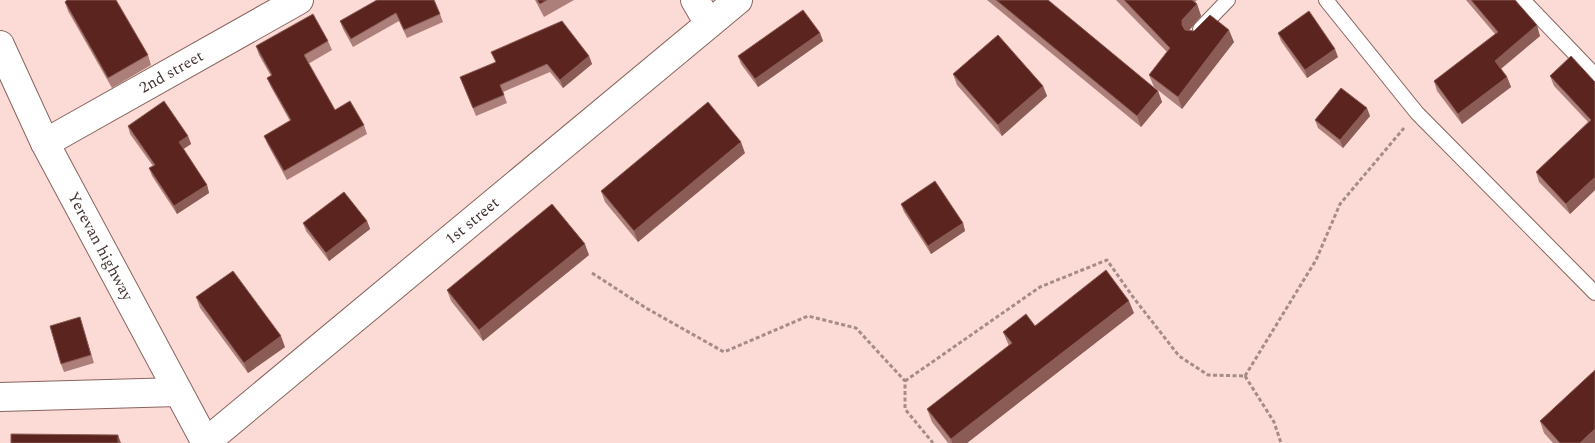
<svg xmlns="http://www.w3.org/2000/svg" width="1595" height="443" viewBox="0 0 1595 443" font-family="Spectral,serif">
<rect width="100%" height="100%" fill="#fcdad5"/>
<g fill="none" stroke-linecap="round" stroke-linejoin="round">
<g stroke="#88655f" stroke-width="16">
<g id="lane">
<polyline points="1326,0 1417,113 1595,293"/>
<polyline points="1523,0 1595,75"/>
<polyline points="1200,29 1228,0"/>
</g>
</g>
<g stroke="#88655f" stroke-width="30">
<g id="street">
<polyline points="695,0 709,24"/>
<path id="s1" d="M45,143L299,0"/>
<polyline points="0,397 178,392"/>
</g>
</g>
<g stroke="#88655f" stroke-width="30">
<g id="secondary">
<path id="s2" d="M206,442L738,0"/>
</g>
</g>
<g stroke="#88655f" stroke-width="30">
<g id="primary">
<path id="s3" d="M0,45L45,143L206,443"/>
</g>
</g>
<g stroke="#a68c89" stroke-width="3" stroke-dasharray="4 2.5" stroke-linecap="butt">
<polyline points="592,273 646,308 724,352 808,316 856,328 905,381 905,409 933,443"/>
<polyline points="1245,376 1316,260 1340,204 1404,128"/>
<polyline points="1245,376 1274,422 1281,443"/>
<polyline points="905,381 1040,287 1107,260 1133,297 1179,356 1208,375 1245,376"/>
</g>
<use href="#lane" stroke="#fff" stroke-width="14"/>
<use href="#street" stroke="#fff" stroke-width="28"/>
<use href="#secondary" stroke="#fff" stroke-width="28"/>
<use href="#primary" stroke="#fff" stroke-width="28"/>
</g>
<g fill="#ac7f7a">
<polygon points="377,0 440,14 443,22 407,38 399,21 353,47 343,29 340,21"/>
<polygon points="535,0 574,0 544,17"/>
<polygon points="987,0 1048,0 1158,91 1162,102 1141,127"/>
<polygon points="1116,0 1197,0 1195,2 1197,4 1201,16 1189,30 1234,42 1182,109 1154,87 1149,75 1167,52"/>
<polygon points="1466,0 1515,0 1540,36 1501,69 1507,77 1511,87 1462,124 1437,91 1434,81 1495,34"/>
<polygon points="65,2 148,55 151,65 112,88 68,11"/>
<polygon points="820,33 823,41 758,87 741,64 738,56"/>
<polygon points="1278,33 1338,57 1307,78 1281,41"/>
<polygon points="328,41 332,50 308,64 335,110 364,125 367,134 287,180 268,145 264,136 290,121 271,87 267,78 271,76 259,55 256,46"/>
<polygon points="589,56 592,64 563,88 550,72 503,92 507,103 476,116 460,77"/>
<polygon points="953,74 1043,86 1047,96 1002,136 957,85"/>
<polygon points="1550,76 1595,82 1595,190 1570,214 1539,182 1536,172 1588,122 1554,86"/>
<polygon points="1370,116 1343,148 1318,128 1315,120"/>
<polygon points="128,126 188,136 191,144 183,149 207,185 209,193 177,214 152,176 149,168 153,166 130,134"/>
<polygon points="745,153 638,242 605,202 601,191"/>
<polygon points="901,204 963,223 965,231 931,254 904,212"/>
<polygon points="367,221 370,229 329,261 306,231 303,223"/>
<polygon points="589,255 483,341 451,301 447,290"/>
<polygon points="196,297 285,347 248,373 200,308"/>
<polygon points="1134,313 967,443 948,443 932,422 927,409 1009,346 1003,332 1035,326"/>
<polygon points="80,317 94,363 64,372 61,364"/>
<polygon points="1540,421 1595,443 1553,443 1544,433"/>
</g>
<g fill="#8b5b55">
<polygon points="1197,4 1201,16 1187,33 1182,25 1182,20"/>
<polygon points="1537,25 1540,36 1498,71 1495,61"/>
<polygon points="1229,30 1234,42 1182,109 1178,97"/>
<polygon points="820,33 823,41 758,87 755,79"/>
<polygon points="1335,49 1338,57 1307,78 1305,70"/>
<polygon points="589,56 592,64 563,88 560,80"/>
<polygon points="1507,77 1511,87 1462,124 1458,114"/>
<polygon points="1043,86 1047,96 1002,136 998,125"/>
<polygon points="1158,91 1162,102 1141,127 1137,116"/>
<polygon points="1367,108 1370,116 1343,148 1340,140"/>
<polygon points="188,136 191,144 182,150 179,142"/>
<polygon points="741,142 745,153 638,242 634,231"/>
<polygon points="1594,178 1595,181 1595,190 1570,214 1566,204"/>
<polygon points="207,185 209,193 177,214 174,206"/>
<polygon points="367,221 370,229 329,261 326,253"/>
<polygon points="963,223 965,231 931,254 928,246"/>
<polygon points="585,244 589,255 483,341 479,330"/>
<polygon points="1129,301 1134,313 967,443 952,443 951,439"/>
<polygon points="281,336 285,347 248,373 244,363"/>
<polygon points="1595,429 1595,443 1580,443"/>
<polygon points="118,435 121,443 118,443"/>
</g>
<g fill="#5b241e" stroke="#8b5b55">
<polygon points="67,0 116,0 148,55 108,78 65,2"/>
<polygon points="377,0 434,0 440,14 404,30 396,13 351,39 340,21"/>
<polygon points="537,0 547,0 540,4"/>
<polygon points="996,0 1048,0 1158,91 1137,116"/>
<polygon points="1124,0 1192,0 1197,4 1182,20 1182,25 1185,30 1194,31 1210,15 1229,30 1178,97 1149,75 1170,48"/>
<polygon points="1471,0 1515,0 1537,25 1495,61 1507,77 1458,114 1434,81 1498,32"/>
<polygon points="803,10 820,33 755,79 738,56"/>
<polygon points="1309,11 1335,49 1305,70 1278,33"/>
<polygon points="313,14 328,41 304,55 335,110 350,101 364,125 284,171 264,136 291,120 267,78 272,75 256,46"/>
<polygon points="562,21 589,56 560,80 547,64 500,85 504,95 473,108 460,77 496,62 491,52"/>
<polygon points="998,35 1043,86 998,125 953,74"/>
<polygon points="1571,56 1595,82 1595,179 1594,178 1566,204 1536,172 1591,120 1550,76"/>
<polygon points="1341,88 1367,108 1340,140 1315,120"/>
<polygon points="164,101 188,136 179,142 207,185 174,206 149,168 155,165 128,126"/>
<polygon points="708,102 741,142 634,231 601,191"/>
<polygon points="935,181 963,223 928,246 901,204"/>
<polygon points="344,192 367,221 326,253 303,223"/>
<polygon points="552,204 585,244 479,330 447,290"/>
<polygon points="1106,270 1129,301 951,439 927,409 1012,343 1003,332 1026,314 1035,326"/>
<polygon points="233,271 281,336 244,363 196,297"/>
<polygon points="80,317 91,355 61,364 50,326"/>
<polygon points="1595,370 1595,429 1580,443 1560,443 1540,421"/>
<polygon points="11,434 118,435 118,443 11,443"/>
</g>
<g text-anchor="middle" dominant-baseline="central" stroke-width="5" stroke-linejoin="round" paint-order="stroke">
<g font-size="16" fill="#433331" stroke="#fdece9">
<text stroke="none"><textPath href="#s1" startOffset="145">2nd street</textPath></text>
<text stroke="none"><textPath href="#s2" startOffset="346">1st street</textPath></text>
<text stroke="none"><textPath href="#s3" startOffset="225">Yerevan highway</textPath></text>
</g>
</g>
</svg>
